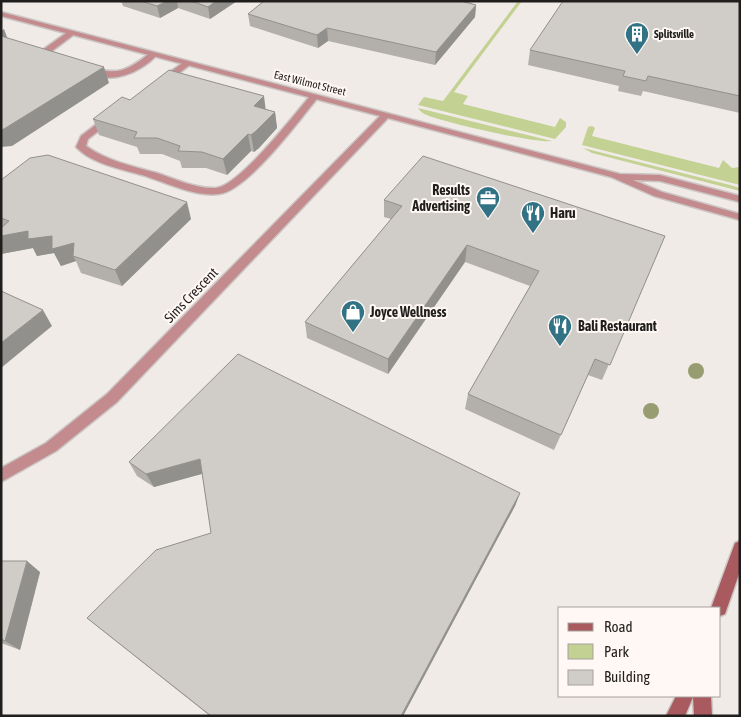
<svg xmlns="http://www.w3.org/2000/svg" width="741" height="717" viewBox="0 0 741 717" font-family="'Asap Condensed',sans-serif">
<rect width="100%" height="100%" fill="#f1ebe8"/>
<g fill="#c3d192">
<polygon points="518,1 522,1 454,92 468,96 463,104 555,127 560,118 566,122 566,127 555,139 418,105 424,97 443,101"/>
<path d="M418,108L552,141C538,144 442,122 427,115C423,114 420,111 418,108Z"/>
<polygon points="592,126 595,128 592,136 719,168 723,160 732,168 740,167 740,185 582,145 588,127"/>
<polygon points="583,148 730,185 740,188 740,191 592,153"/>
</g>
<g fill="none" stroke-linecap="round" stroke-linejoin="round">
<g stroke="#cbc6c3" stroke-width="3">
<g id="service">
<polygon points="69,31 76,33 48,54 55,57 55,61 41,58 41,51"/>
<path d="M150,53L157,55C140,73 108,87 86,70L90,68C119,75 127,71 150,53Z"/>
<polygon points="184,62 191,64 166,83 160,83 160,79"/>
<path d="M313,95L317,98L316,100C298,122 247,191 219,194C194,197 165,182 142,175C121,169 92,164 76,147L81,136L107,116H113V120L88,139L86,146C107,161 132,166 157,173C175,179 196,189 216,188C239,186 294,115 310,96Z"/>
</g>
</g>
<g stroke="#cbc6c3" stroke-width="3">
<polygon id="minor" points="1,12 620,174 660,175 740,196 740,202 660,181 633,180 662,192 740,214 740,220 654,196 611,177 388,118 117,402 56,451 1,482 1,468 46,443 107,394 380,116 1,16"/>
</g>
<g stroke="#cbc6c3" stroke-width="3">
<g id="secondary">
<polygon points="740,541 740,571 725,614 720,616 720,608 711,608 735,543"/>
<polygon points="676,696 711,696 712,716 694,716 693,697 685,716 666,716"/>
</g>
</g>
<use href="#service" fill="#c38b8d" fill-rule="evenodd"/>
<use href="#minor" fill="#c38b8d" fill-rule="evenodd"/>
<use href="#secondary" fill="#a95a5f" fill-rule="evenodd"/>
</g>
<g fill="#989c71">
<circle cx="696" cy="371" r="8"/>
<circle cx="651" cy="411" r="8"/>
</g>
<g fill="#b3b0ac">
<polygon points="118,1 237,1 210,19 178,8 160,18 123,6 122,3"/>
<polygon points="263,1 461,1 476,5 475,17 435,65 328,41 318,48 250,26 248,14 263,2"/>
<polygon points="740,1 740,113 643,91 641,96 618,91 619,86 528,65 530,50"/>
<polygon points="130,100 266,109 275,112 277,128 259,148 254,152 251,151 227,175 206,168 182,168 180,161 162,154 140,154 137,147 99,135 93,119"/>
<polygon points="1,180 191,219 122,286 81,273 76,261 61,266 54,253 37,256 33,248 1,254"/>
<polygon points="384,200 665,236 602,380 588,375 554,450 465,409 468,394 530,286 465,262 388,374 307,338 305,322 391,219 384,217"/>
<polygon points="129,462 520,493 515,506 403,716 210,716 98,627 87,618 211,533 202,474 154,487 137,476"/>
<polygon points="1,561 40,572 20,650 1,643"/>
</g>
<g fill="#92908c">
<polygon points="167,1 177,1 178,8 160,18 157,6"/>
<polygon points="216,1 237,1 210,19 208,7"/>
<polygon points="476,5 475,17 435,65 436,52"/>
<polygon points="327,28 328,41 318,48 317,35"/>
<polygon points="4,29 10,45 1,50 1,31"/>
<polygon points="104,67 109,83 12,146 1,147 1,130"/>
<polygon points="264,96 266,112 254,106"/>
<polygon points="275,112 277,128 259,148 254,152 251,135"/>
<polygon points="248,134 251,151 227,175 223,159"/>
<polygon points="187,202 191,219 122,286 115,270"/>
<polygon points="28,231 52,236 74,243 73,256 76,261 61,266 54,253 37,256 33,248 1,254 1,236"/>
<polygon points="467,245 465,262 388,374 388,359"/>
<polygon points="43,310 52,326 1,368 1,343"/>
<polygon points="200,459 205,473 154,487 146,474"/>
<polygon points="520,493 515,506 403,716 401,716"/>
<polygon points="27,561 40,572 20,650 5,641"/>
</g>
<g fill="#d0cdc8" stroke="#92908c">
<polygon points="141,1 167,1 157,6"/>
<polygon points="191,1 216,1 208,7"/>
<polygon points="264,1 461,1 476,5 436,52 327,28 317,35 248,14"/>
<polygon points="563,1 740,1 740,96 648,76 646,81 623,76 625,71 530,50"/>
<polygon points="1,36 104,67 4,129 1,130"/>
<polygon points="169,70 264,96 254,106 275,112 256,131 251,135 248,134 223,159 202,152 178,151 180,146 157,138 134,138 137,132 93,119 122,97 130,100"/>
<polygon points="48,155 187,202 115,270 73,256 74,243 52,249 52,236 28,239 28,231 1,236 1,228 9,221 1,218 1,202 2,201 1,201 1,180 30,158"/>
<polygon points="423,156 665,236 610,365 595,359 561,435 468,394 539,271 467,245 388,359 305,322 402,206 384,200"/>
<polygon points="1,291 43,310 1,343"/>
<polygon points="238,354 520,493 401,716 211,716 87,618 156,550 211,533 200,459 146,474 129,462"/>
<polygon points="1,561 27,561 5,641 1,639"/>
</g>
<defs>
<g id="building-pin" transform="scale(1.25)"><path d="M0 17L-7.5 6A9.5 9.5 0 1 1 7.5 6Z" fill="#317285" stroke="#fff8f5"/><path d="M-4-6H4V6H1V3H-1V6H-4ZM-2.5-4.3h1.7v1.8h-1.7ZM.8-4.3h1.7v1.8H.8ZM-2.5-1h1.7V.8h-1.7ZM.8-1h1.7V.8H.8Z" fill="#fff"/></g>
<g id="office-pin" transform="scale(1.25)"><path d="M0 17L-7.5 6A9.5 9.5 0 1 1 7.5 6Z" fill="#317285" stroke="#fff8f5"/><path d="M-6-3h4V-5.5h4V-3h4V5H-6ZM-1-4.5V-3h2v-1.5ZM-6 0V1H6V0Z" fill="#fff"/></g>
<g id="restaurant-pin" transform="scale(1.25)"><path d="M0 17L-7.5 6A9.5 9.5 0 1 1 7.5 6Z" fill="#317285" stroke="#fff8f5"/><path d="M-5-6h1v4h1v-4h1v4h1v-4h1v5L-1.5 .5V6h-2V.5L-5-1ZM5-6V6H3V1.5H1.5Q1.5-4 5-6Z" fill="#fff"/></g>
<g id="shop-pin" transform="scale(1.25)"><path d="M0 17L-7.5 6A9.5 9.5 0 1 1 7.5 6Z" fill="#317285" stroke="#fff8f5"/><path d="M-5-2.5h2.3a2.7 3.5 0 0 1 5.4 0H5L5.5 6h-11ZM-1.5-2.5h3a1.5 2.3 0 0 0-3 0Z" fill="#fff"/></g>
</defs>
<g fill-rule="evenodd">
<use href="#building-pin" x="637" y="34"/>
<use href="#office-pin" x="488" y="198"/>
<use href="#restaurant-pin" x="533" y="213"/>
<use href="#shop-pin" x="353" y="312"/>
<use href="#restaurant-pin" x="560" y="326"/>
</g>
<g text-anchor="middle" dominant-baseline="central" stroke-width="4" stroke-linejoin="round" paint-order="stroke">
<g font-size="11" font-weight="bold" fill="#201e1c" stroke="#fff8f5" text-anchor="start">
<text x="654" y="34">Splitsville</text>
</g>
<g font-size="11" fill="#201e1c" stroke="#fff8f5">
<text transform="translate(310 83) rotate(14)">East Wilmot Street</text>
</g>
<g font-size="14" font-weight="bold" fill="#201e1c" stroke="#fff8f5" text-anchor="start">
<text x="470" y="190" text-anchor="end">Results<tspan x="470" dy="16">Advertising</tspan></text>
<text x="550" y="213">Haru</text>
<text x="370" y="312">Joyce Wellness</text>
<text x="578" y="326">Bali Restaurant</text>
</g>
<g font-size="14" fill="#201e1c" stroke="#fff8f5">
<text transform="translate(191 295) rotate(-46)">Sims Crescent</text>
</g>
</g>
<rect width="741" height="717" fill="none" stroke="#201e1c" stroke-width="5"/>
<rect x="558" y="607" width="162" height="90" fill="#fff8f5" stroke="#a6a19e"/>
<rect x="568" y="623" width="25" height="8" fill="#a95a5f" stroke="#a6a19e"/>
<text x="604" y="632" font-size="15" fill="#201e1c">Road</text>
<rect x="568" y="644" width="25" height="15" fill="#c3d192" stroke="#a6a19e"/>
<text x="604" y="657" font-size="15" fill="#201e1c">Park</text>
<rect x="568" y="670" width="25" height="15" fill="#d0cdc8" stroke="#a6a19e"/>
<text x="604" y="682" font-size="15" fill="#201e1c">Building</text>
</svg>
